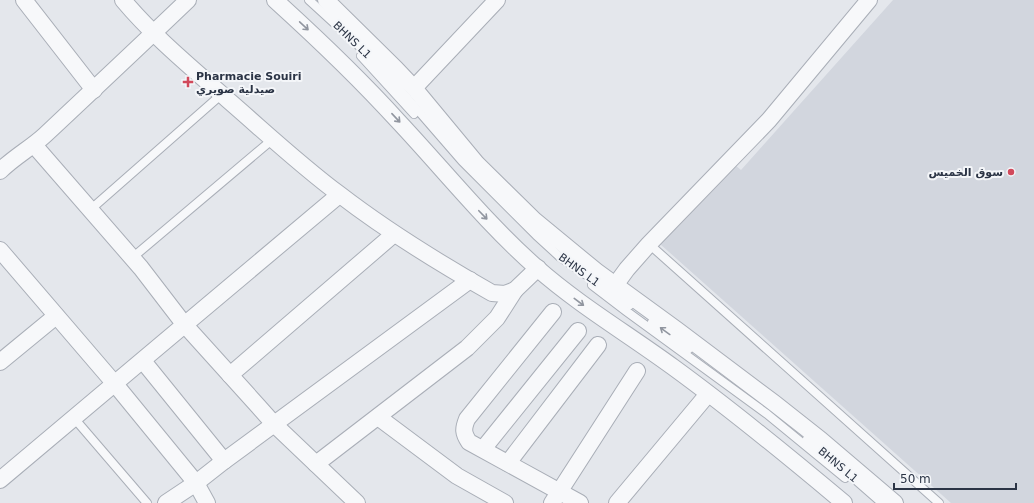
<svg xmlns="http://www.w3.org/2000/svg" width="1034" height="503" viewBox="0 0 1034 503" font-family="'DejaVu Sans',Vazirmatn,sans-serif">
<rect width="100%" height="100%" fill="#e4e7ec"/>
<polygon fill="#d2d6de" points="893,0 1034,0 1034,503 951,503 651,236 723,155 741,170"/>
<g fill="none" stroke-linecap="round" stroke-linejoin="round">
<g stroke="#a9aeb7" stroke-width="10">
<g id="lane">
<polyline points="309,0 356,43 390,78 462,161 536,235 560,257 630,305"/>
<polyline points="361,56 414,114"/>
<polyline points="90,210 222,94"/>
<polyline points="649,244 939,503"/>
<polyline points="132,258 273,139"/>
<polyline points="592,285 626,311 767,414 845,478"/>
<polyline points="652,322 689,349"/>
<polyline points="74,418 147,503"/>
<polyline points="807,439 827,456"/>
<polyline points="842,468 882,503"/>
</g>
</g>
<g stroke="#a9aeb7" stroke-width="18">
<g id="street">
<polyline points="24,0 94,90"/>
<path d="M123,0C154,37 192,68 228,100C265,132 300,165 339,194C387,231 439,263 492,293L505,294L515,290L538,268"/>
<path d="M275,0C318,39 359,78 398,121C444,170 486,223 537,268C579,305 628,334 673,367C732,410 788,456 844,503"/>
<polyline points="326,0 396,69 414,88 477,164 534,220 596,271 677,330 774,403 821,440 895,503"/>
<polyline points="414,88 497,0"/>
<polyline points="34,145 141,268 184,324 258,406 274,424 357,503"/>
<path d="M0,171C14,157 31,148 45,135C93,90 141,45 188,0"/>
<polyline points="0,250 115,384 196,483 207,503"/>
<polyline points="616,284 627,269 649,244 769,120 869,0"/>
<path d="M553,312L467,419C463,429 463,433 469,442L580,503"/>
<polyline points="143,361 224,461"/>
<polyline points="0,362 56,316"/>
<polyline points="230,375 394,234"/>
<polyline points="378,417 457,476 505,503"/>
<polyline points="483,449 578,331"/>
<polyline points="508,463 598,345"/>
<polyline points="316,464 467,348 497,318 515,290"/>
<path d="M0,480C113,385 226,289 339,195"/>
<polyline points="166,503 196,483 224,461 470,280"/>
<polyline points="552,503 637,371"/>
<polyline points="617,503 708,394"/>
</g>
</g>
<use href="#lane" stroke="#f7f8fa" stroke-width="8"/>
<use href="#street" stroke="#f7f8fa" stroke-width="16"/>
</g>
<defs><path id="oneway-shaft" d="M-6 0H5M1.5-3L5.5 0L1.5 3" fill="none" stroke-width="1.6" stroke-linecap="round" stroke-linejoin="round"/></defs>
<g stroke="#9196a0">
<use href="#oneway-shaft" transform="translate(304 26) rotate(43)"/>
<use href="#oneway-shaft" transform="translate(396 118) rotate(47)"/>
<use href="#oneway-shaft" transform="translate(483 215) rotate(46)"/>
<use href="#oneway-shaft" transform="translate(579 302) rotate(37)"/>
<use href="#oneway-shaft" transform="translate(665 331) rotate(-144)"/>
</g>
<g fill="#d1495b" stroke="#f4f6f9" stroke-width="1.5">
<path d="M186 76h4v4h4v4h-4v4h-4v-4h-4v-4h4z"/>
<circle cx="1011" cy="172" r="4"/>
</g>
<g text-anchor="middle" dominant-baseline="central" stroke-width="4" stroke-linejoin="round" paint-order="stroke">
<g font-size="11" fill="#2b3445" stroke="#f4f6f9">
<text transform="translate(352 40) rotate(44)">BHNS L1</text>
<text transform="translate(579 270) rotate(36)">BHNS L1</text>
<text transform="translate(838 465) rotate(40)">BHNS L1</text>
</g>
<g font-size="11" font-weight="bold" fill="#2b3445" stroke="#f4f6f9" text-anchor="start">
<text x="196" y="76">Pharmacie Souiri<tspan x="196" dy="13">صيدلية صويري</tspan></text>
<text x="1003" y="172" text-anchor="end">سوق الخميس</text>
</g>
</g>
<path d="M894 483v6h122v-6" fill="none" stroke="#2b3445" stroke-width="2"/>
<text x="900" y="483" font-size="12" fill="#2b3445" stroke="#f4f6f9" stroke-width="3" paint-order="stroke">50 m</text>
</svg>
